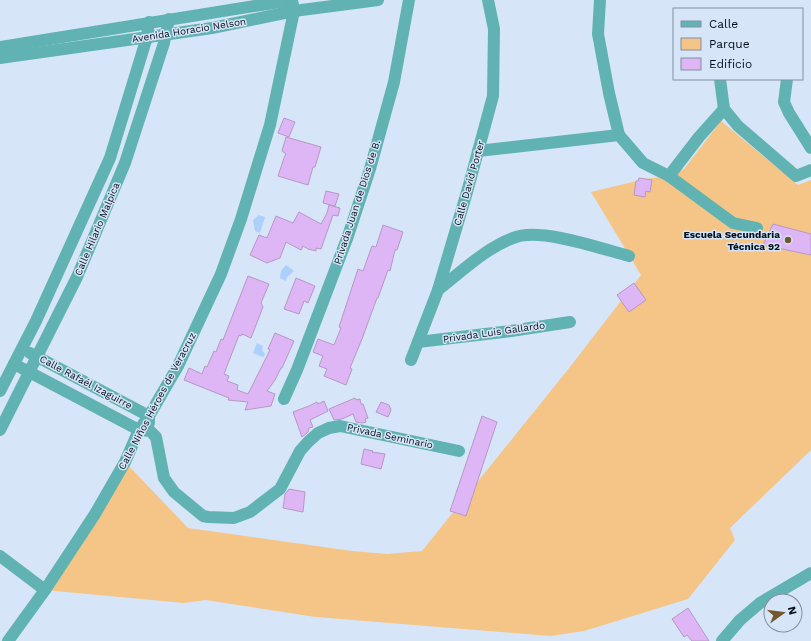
<svg xmlns="http://www.w3.org/2000/svg" width="811" height="641" viewBox="0 0 811 641" font-family="'Work Sans',sans-serif">
<rect width="100%" height="100%" fill="#d6e5f7"/>
<polygon fill="#f4c586" points="721,121 798,185 811,180 811,450 730,528 735,540 688,599 584,631 550,636 316,617 206,600 184,603 45,590 125,462 188,528 352,551 387,554 422,551 566,372 641,275 591,192 645,179 669,176 684,169"/>
<g fill="#accffb">
<polygon points="259,215 265,217 260,233 255,231 253,220"/>
<polygon points="286,265 294,271 287,277 286,281 280,278 281,271"/>
<polygon points="257,343 263,346 262,350 265,354 263,357 253,353"/>
</g>
<g fill="#dfb6f5" stroke="#b698c5">
<polygon points="284,118 295,122 289,137 278,133"/>
<polygon points="286,137 321,147 315,167 313,167 308,185 278,176 284,158 286,154 282,151"/>
<polygon points="639,178 652,180 650,192 646,191 645,197 634,195 636,181 638,181"/>
<polygon points="326,191 339,194 335,206 323,203"/>
<polygon points="329,205 340,208 338,216 333,215 321,249 316,248 316,251 308,249 303,246 301,250 286,242 280,258 267,263 250,255 259,235 267,238 276,216 293,223 299,212 321,224 327,213"/>
<polygon points="773,224 811,234 811,255 763,245"/>
<polygon points="383,225 403,232 397,250 395,250 390,271 388,270 378,298 377,298 362,339 350,368 352,369 346,385 324,376 327,369 319,366 323,356 313,352 318,339 334,345 341,328 339,327 358,269 363,271 372,246 376,247"/>
<polygon points="248,276 269,284 261,303 263,307 251,338 242,334 241,336 239,335 224,374 229,376 227,381 238,385 237,390 248,394 270,350 268,349 275,333 294,341 282,368 281,368 275,380 267,391 275,394 271,406 245,410 248,402 228,400 229,398 184,380 189,368 202,374 205,366 207,367 214,351 216,352 221,339 223,340"/>
<polygon points="296,278 315,286 308,303 304,301 299,314 284,309"/>
<polygon points="634,283 646,300 629,312 617,295"/>
<polygon points="355,398 356,400 360,399 361,404 363,404 368,418 365,419 366,422 363,423 356,422 353,414 342,419 334,420 329,409"/>
<polygon points="324,401 328,411 310,420 313,427 309,428 308,432 302,437 293,412 309,406 317,402 318,404"/>
<polygon points="381,402 389,405 391,410 388,417 376,412"/>
<polygon points="482,416 497,422 466,516 450,511"/>
<polygon points="364,449 373,451 372,452 385,454 381,469 361,464"/>
<polygon points="289,489 305,492 303,512 283,508 285,494"/>
<polygon points="688,608 709,641 692,641 687,635 684,637 672,619"/>
</g>
<g fill="none" stroke-linecap="round" stroke-linejoin="round">
<g stroke="#60b3b2" stroke-width="12">
<polyline points="600,0 598,34 609,93 619,135 643,163 669,176 733,223 757,228"/>
<polyline points="0,47 292,0"/>
<polyline points="0,58 212,28 294,11 378,0"/>
<polyline points="720,79 724,109 738,126 796,176 811,170"/>
<polyline points="787,79 784,102 789,113 811,148"/>
<polyline points="478,151 619,135"/>
<polyline points="669,176 699,137 724,109"/>
<path d="M438,290C461,272 488,246 516,237C542,228 602,249 629,256"/>
<polyline points="418,342 511,331 570,322"/>
<polyline points="30,353 149,416 149,423"/>
<polyline points="411,360 438,290 467,192 493,96 494,29 488,0"/>
<polyline points="14,364 139,430 150,431 156,437 164,478 174,492 203,516 208,517 234,518 250,512 280,489 300,451 308,442 318,433 329,428 340,426 459,451"/>
<polyline points="0,391 36,321 110,158 147,37 149,22"/>
<polyline points="284,399 297,370 348,236 370,169 394,82 409,0"/>
<polyline points="0,430 77,277 125,163 164,43 169,19"/>
<polyline points="0,556 45,590"/>
<polyline points="8,641 45,590 95,514 125,462 139,430 149,416 178,366 221,274 241,219 270,125 294,11 292,0"/>
<polyline points="722,641 740,620 760,603 811,573"/>
</g>
</g>
<circle fill="#75572c" stroke="#d6e5f7" stroke-width="1.5" cx="788" cy="240" r="4"/>
<g text-anchor="middle" dominant-baseline="central" stroke-width="3" stroke-linejoin="round" paint-order="stroke">
<g font-size="10" fill="#030e1d" stroke="#d6e5f7">
<text transform="translate(189 30) rotate(-9)">Avenida Horacio Nelson</text>
<text transform="translate(469 183) rotate(-74)">Calle David Porter</text>
<text transform="translate(357 202) rotate(-72)">Privada Juan de Dios de B.</text>
<text transform="translate(97 229) rotate(-67)">Calle Hilario Malpica</text>
<text transform="translate(494 332) rotate(-8)">Privada Luis Gallardo</text>
<text transform="translate(86 382) rotate(28)">Calle Rafaél Izaguirre</text>
<text transform="translate(157 401) rotate(-62)">Calle Niños Héroes de Veracruz</text>
<text transform="translate(390 436) rotate(12)">Privada Seminario</text>
</g>
<g font-size="10" font-weight="bold" fill="#030e1d" stroke="#d6e5f7" text-anchor="end">
<text x="780" y="234">Escuela Secundaria<tspan x="780" dy="12">Técnica 92</tspan></text>
</g>
</g>
<rect x="673" y="8" width="130" height="72" fill="#d6e5f7" stroke="#828fa0"/>
<rect x="681" y="21" width="20" height="6" fill="#60b3b2" stroke="#828fa0"/>
<text x="709" y="28" font-size="12" fill="#030e1d">Calle</text>
<rect x="681" y="38" width="20" height="12" fill="#f4c586" stroke="#828fa0"/>
<text x="709" y="48" font-size="12" fill="#030e1d">Parque</text>
<rect x="681" y="58" width="20" height="12" fill="#dfb6f5" stroke="#828fa0"/>
<text x="709" y="68" font-size="12" fill="#030e1d">Edificio</text>
<g transform="translate(783 613) rotate(76)"><circle r="19" fill="#d6e5f7" stroke="#828fa0"/>
<path d="M0-3L7 15L0 10L-7 15Z" fill="#75572c"/>
<text y="-6" font-size="11" font-weight="bold" text-anchor="middle" fill="#030e1d">N</text>
</g>
</svg>
